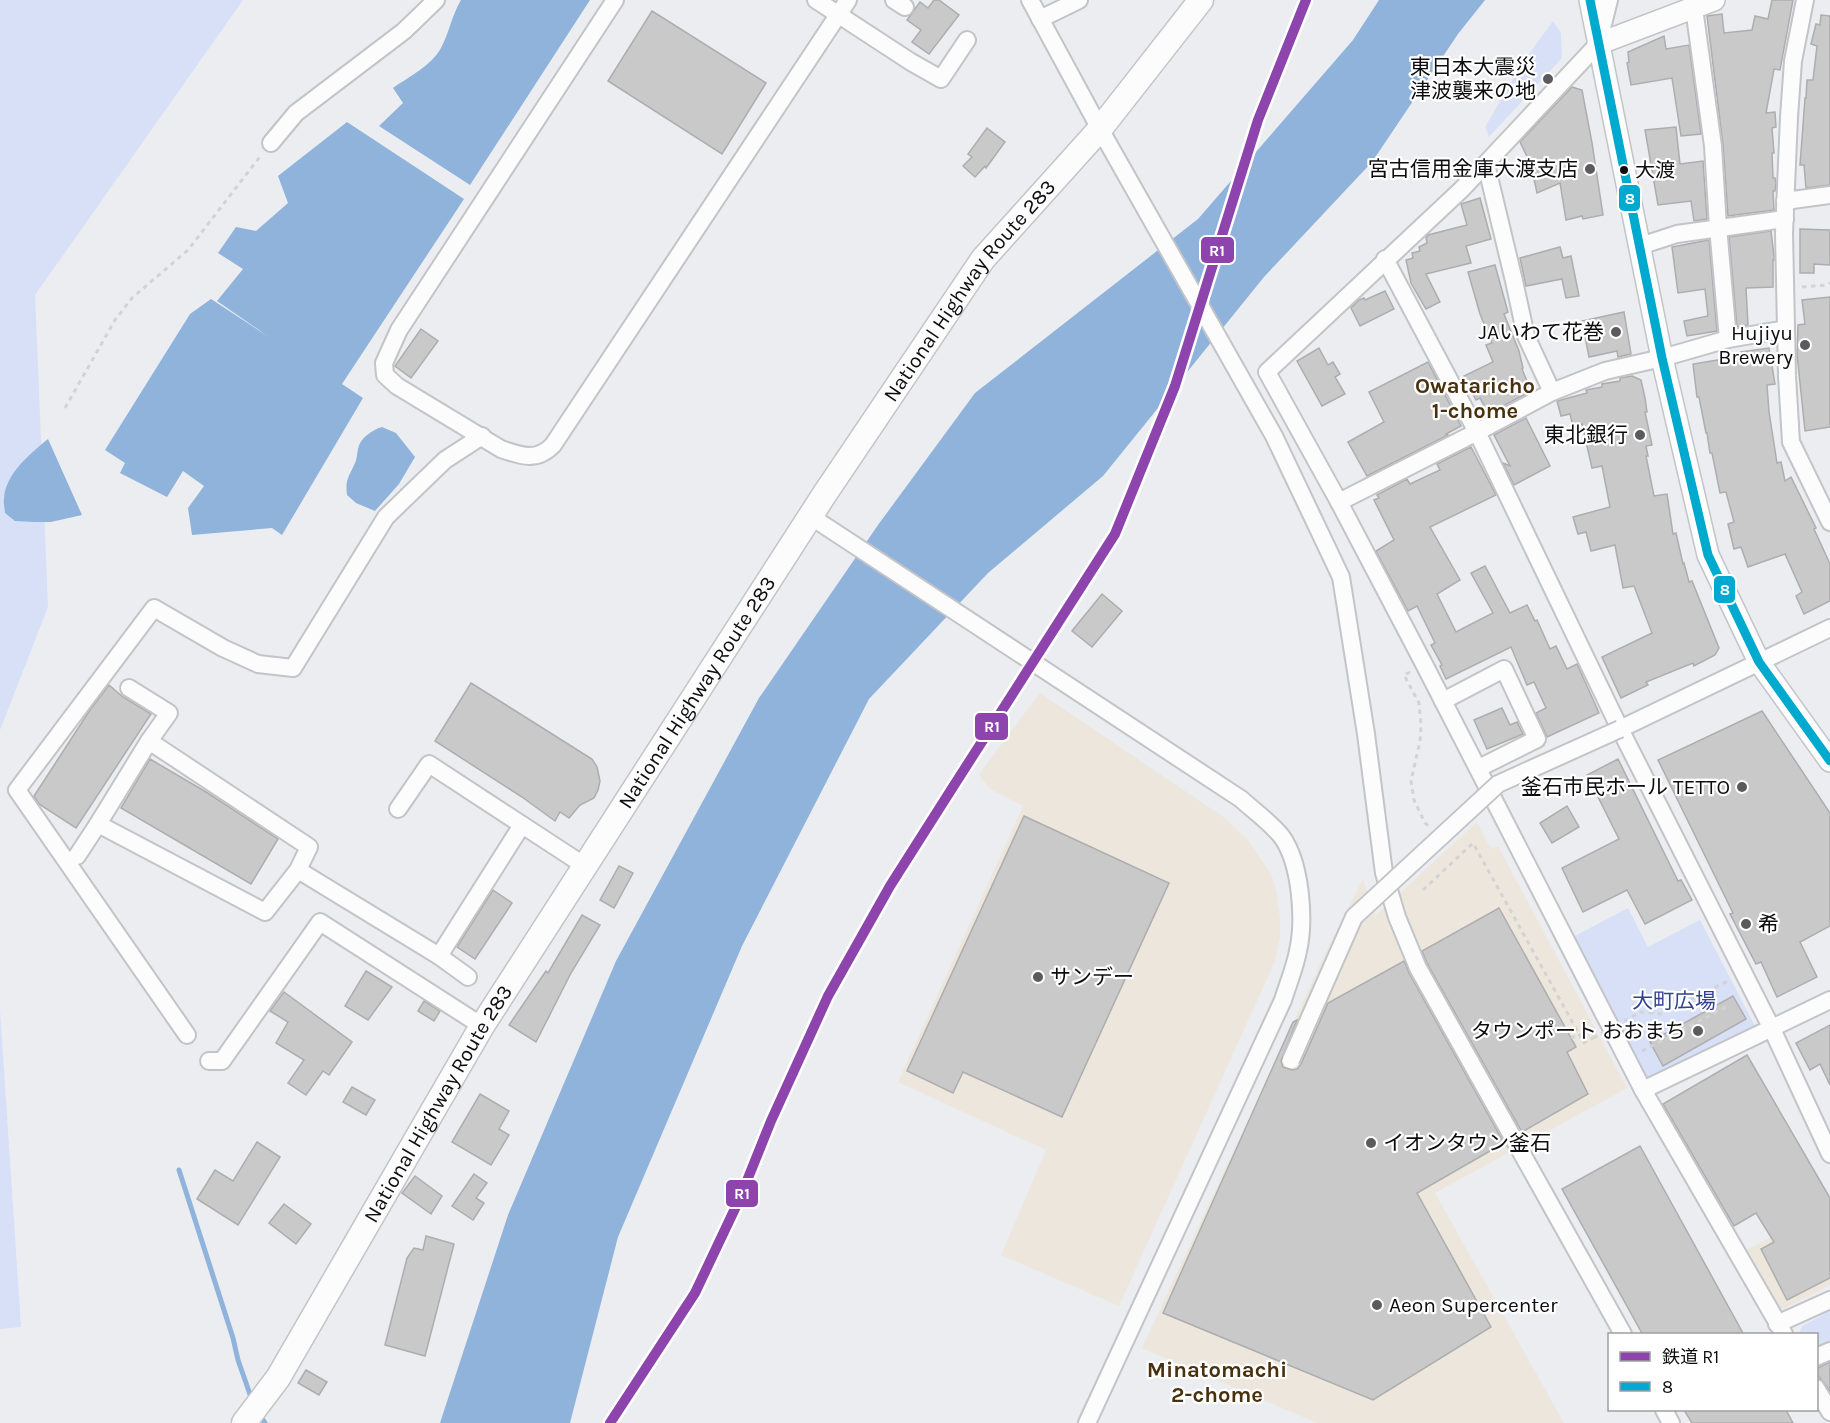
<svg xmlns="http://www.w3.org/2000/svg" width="1830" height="1423" viewBox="0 0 1830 1423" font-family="Karla,'Noto Sans JP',sans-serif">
<rect width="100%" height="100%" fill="#ecedf1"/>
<g fill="#ede6dd">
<polygon points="1040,693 1225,818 1248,840 1271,874 1276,889 1280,918 1280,937 1275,961 1119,1306 1001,1255 1046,1150 898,1082 1023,806 990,789 979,774"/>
<polygon points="1477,822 1491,849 1498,846 1627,1088 1435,1193 1564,1423 1317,1423 1142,1348 1326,952 1363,879 1375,916"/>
<polygon points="1830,1207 1830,1285 1777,1312 1746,1250"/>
</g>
<g fill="#d8e0f8">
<polygon points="0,0 243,0 35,295 48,607 0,730"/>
<polygon points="1553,21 1561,33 1562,58 1489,137 1485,127 1523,62"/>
<polygon points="1628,908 1648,947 1700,920 1756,1028 1649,1084 1573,937"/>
<polygon points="0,1010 21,1327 0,1329"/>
<polygon points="1830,1311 1830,1348 1817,1355 1816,1334 1799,1334 1802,1326"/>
</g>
<g fill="#8fb3db">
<path d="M461,0H590L470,185L379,126L403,103L393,88C410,76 431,66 441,48C449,33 452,15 461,0Z"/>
<polygon points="1379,0 1485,0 1458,34 1372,162 1264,277 1103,476 988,573 869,699 742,946 618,1237 570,1423 440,1423 508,1215 616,961 759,698 878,525 975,393 1198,219 1353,40"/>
<polygon points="347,122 464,199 342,384 363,398 282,535 272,528 192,535 188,508 204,486 183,471 167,497 120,473 125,463 105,450 190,314 211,299 269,337 217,301 243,269 218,253 236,227 256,231 288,203 278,176"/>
<path d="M382,427L396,433L415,457L399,484L375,511L356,503L347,495C345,479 349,477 355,463C357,459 357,453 358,449C360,438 372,430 382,427Z"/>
<path d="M48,439L82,515L51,522H35L15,521L5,513C5,509 3,503 4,499C5,474 30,454 48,439Z"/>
</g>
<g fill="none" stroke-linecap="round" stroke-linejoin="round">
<g stroke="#8fb3db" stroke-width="5">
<polyline points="179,1170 233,1338 238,1360 252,1400"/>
<polyline points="259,1414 265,1423"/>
</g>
</g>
<g fill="#c9c9ca" stroke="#adadae" stroke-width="1.5">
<polygon points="934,0 939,0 959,15 929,54 912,42 921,30 907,20 920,2 928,8"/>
<polygon points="1772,0 1793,0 1780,70 1774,69 1766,113 1775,112 1776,127 1772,128 1774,153 1772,153 1773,178 1775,178 1776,183 1775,191 1773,191 1774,210 1728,216 1723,145 1707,16 1722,14 1724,33 1752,30 1755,16 1768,19"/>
<polygon points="652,11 766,83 722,154 608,81"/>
<polygon points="1821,15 1830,16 1830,185 1806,188 1804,165 1800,165 1805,98 1806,98 1807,80 1813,80 1817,46 1811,44 1816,24 1820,25"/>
<polygon points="1664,36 1666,49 1689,45 1701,134 1681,136 1672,78 1631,85 1627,63 1629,62 1628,52"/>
<polygon points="1572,87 1582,90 1592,143 1603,215 1583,219 1582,216 1566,220 1560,183 1537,193 1531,165 1520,142"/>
<polygon points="1676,127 1680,164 1703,161 1707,219 1694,221 1691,201 1658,205 1645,130"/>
<polygon points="987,128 1005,142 986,168 985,166 975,177 963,166 972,157 968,154"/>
<polygon points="1480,198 1491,239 1466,246 1471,263 1426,274 1440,302 1426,309 1411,283 1406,260 1413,258 1412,253 1420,251 1419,247 1427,243 1426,238 1428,235 1467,225 1461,204"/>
<polygon points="1800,229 1830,230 1830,265 1814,264 1814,273 1800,273"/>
<polygon points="1771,231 1774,256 1774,260 1773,260 1773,287 1746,288 1748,325 1737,327 1729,237"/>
<polygon points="1709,240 1717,331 1687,336 1684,321 1708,316 1705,289 1678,293 1672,247"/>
<polygon points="1560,247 1563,258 1571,256 1579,296 1566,298 1562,279 1526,286 1520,258"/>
<polygon points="1495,265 1508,312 1504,314 1519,351 1523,368 1522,369 1531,391 1488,414 1480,398 1476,400 1464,376 1493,362 1486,345 1492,343 1480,314 1468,272"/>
<polygon points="1385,291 1394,309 1360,326 1351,308 1359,300 1364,298 1365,300"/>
<polygon points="1830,297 1830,427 1805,431 1797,354 1798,325 1805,324 1802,300"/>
<polygon points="1624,312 1631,354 1618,357 1617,351 1589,357 1582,321"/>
<polygon points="421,329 438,341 411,378 395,366"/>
<polygon points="1319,348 1328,365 1333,362 1340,374 1335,377 1345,394 1322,406 1297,361"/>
<polygon points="1769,348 1775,384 1767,385 1769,412 1777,463 1781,462 1785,481 1791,477 1816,528 1814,529 1830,564 1830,601 1804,614 1796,596 1802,592 1785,554 1748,567 1741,547 1734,549 1728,524 1734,522 1726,492 1720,493 1712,453 1710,453 1707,433 1706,433 1699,397 1697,397 1693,364 1741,356 1741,352"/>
<polygon points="1428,362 1461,426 1446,434 1448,435 1367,476 1348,442 1384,422 1369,392"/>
<polygon points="1632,376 1641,380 1645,398 1647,412 1645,412 1652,445 1646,446 1648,456 1646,456 1654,496 1667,494 1673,534 1676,533 1683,564 1684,563 1689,582 1692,581 1719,648 1715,655 1694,666 1693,663 1646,682 1648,685 1621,698 1602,657 1652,633 1634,586 1623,588 1615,545 1591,551 1586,532 1578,534 1573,517 1610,507 1602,466 1592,468 1582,424 1573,426 1570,414 1561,416 1557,401 1587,393 1586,390 1602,387 1602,384 1620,381 1620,378"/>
<polygon points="1526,418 1550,466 1514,485 1503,463 1510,466 1494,435"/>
<polygon points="1471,447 1496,495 1430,527 1460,580 1437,594 1456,632 1493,613 1471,573 1485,566 1510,613 1527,605 1535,621 1537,620 1550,649 1556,646 1567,669 1577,664 1599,713 1547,737 1536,713 1546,708 1534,682 1527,685 1511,647 1446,679 1440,666 1442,665 1431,645 1435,643 1417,606 1408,611 1376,551 1394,540 1374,500 1379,498 1377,495 1407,479 1410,484 1440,470 1437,464"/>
<polygon points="1102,594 1122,611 1092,647 1072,631"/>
<polygon points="471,683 592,759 597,767 600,781 598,790 594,798 580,805 569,818 560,812 555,821 522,797 435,741"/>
<polygon points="109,685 123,697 151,714 76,828 39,804 34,796 90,710"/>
<polygon points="1502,708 1510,725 1517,722 1523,734 1487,749 1474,720"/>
<polygon points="1762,711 1830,813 1830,926 1800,942 1817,977 1777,997 1761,962 1756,964 1730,914 1733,913 1658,760"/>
<polygon points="150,759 206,792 278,839 251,884 121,808"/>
<polygon points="1618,759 1678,881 1681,880 1692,900 1645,924 1627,890 1583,912 1562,868 1619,839 1587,775"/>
<polygon points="1567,806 1579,827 1552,843 1540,823"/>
<polygon points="1024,816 1169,883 1062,1117 963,1072 953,1093 907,1071"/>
<polygon points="619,866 633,873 614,908 600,900"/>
<polygon points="493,890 512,903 475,959 457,947"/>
<polygon points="1499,908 1576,1047 1567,1052 1588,1094 1522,1132 1427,963 1422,951"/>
<polygon points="582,915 600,925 571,973 536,1042 509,1025 546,971 548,973"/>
<polygon points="1404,961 1409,973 1504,1143 1417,1193 1491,1327 1373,1400 1163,1313 1293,1022 1297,1020 1281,1061 1283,1067 1292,1070 1297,1069 1301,1064 1328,1003"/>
<polygon points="366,971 392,987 368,1020 345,1006"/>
<polygon points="284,992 352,1042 329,1075 323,1071 306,1095 288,1083 304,1060 276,1043 288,1022 270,1011"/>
<polygon points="1733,996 1746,1019 1663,1066 1650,1042"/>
<polygon points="424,1001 440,1011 434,1021 418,1011"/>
<polygon points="1830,1025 1830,1085 1820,1064 1810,1070 1796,1043"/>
<polygon points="1747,1055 1830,1198 1830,1278 1787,1300 1761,1249 1774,1242 1756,1213 1734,1226 1663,1104"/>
<polygon points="352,1087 375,1100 366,1115 343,1102"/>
<polygon points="480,1094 509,1111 499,1129 509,1135 491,1165 452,1142"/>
<polygon points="257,1142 280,1157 238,1225 197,1199 215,1170 233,1181"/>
<polygon points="1640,1146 1744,1335 1643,1335 1562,1189"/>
<polygon points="474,1174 487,1183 476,1198 484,1203 473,1220 452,1206"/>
<polygon points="415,1176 442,1196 431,1214 402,1193"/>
<polygon points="284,1204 311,1224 296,1244 269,1223"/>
<polygon points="426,1236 454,1244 425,1356 385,1345 407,1258 414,1248 423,1250"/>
<polygon points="1830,1362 1830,1391 1816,1373 1816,1369"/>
<polygon points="306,1370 327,1382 319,1395 298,1383"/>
<polygon points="1684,1410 1786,1410 1793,1423 1692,1423"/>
</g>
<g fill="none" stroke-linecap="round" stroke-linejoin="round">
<g stroke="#c3c4c7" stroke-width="20">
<g id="minor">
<path d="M615,0L399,330L384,363L385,375L397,386L501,449C521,456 537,462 553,445L848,0"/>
<polyline points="816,0 911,62 941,79 967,40"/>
<polyline points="894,0 905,7"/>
<polyline points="1030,0 1100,129 1274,436 1341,577 1366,734 1384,873 1397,917 1418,968 1623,1334"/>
<polyline points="1609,0 1598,44 1462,189 1267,372 1339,502 1424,664 1643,1090 1784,1334"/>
<polyline points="1805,0 1793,61 1789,117 1784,233 1787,376 1791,442 1830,522"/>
<polyline points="1694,8 1713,146 1718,227 1728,339"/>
<polyline points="1040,19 1079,0"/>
<polyline points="271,143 296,113 404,31 436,0"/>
<polyline points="1486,164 1514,281 1526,336 1552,392"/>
<polyline points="1785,201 1830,195"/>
<polyline points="1640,246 1677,234 1785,219"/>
<polyline points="1385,259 1477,432 1620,729 1772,1029 1830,1154"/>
<polyline points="1339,502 1477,432 1552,392 1605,371 1662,358 1728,339 1786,329"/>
<path d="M810,516L1241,799C1254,811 1271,823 1282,837C1301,864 1305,920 1298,951C1295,967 1288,984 1283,1000L1087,1423"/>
<polyline points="129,688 169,713 149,741"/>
<polyline points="1443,701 1504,669 1537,739 1479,768"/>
<polyline points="1620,729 1830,628"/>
<polyline points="398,809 429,764 585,866"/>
<polyline points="77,856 98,824"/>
<polyline points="298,870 309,847 149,741 98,824 265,912 298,870 439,956 468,977"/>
<polyline points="439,956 522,825"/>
<polyline points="187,1035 17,790 154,608 223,648 258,664 293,668 386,517 445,460 482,436"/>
<polyline points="209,1061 222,1061 320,922 482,1026"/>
<polyline points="1643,1090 1830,1000"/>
<polyline points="1777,1324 1830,1300"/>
<polyline points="1816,1357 1830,1351"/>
<polyline points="1816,1388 1830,1412"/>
<polyline points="1664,1410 1671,1423"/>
</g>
</g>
<g stroke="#c3c4c7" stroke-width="24">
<g id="major">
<polyline points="1590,0 1662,358 1708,555 1759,662 1830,761"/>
<polyline points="1598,44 1714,0"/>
</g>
</g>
<g stroke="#c3c4c7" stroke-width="27">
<g id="highway">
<path id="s1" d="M244,1423L278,1378L482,1026L824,495L983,259L1100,129L1201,0"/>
</g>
</g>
<g stroke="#d2d3d3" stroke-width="3" stroke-dasharray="4.5 4.5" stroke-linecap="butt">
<polyline points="1802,287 1826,285 1830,283"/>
<polyline points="65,408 115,320 132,298 188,250 262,154"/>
<polyline points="1410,672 1404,675 1419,703 1421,726 1420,741 1411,781 1414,800 1425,823 1430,827"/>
<polyline points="1423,890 1473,843 1579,1034"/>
<polyline points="1624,1021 1641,1012 1661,1014 1730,980"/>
<polyline points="1571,1038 1579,1034 1584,1043 1593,1038"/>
<polyline points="1642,1051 1726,1007"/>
</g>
<use href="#minor" stroke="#fcfcfd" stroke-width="16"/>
<use href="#major" stroke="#fcfcfd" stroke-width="21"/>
<use href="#highway" stroke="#fcfcfd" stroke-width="24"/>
<g stroke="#c3c4c7" stroke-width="20" stroke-linecap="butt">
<polyline id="minor-bridge" points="1291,1060 1354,917 1498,784 1620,729"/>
</g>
<polyline stroke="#d2d3d3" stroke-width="3" stroke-dasharray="4.5 4.5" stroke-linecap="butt" points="1593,1038 1622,1022"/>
<use href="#minor-bridge" stroke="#fcfcfd" stroke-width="16"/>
<g stroke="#fff" stroke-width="14">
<polyline id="bus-1" points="1590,0 1662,358 1708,555 1759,662 1830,761"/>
</g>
<use href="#bus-1" stroke="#00a9ce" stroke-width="9"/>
<g stroke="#fff" stroke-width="15">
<polyline id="rail-1" points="610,1423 695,1293 740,1198 771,1121 828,996 890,886 951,790 1115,534 1175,386 1258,120 1306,0"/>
</g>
<use href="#rail-1" stroke="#8e44ad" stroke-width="10"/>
</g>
<g fill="#5b5b5e" stroke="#fff" stroke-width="2">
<circle cx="1548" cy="79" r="6"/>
<circle cx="1590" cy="169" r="6"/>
<circle cx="1616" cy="332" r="6"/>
<circle cx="1805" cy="345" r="6"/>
<circle cx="1640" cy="435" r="6"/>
<circle cx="1742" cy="787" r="6"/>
<circle cx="1746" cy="924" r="6"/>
<circle cx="1038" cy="977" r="6"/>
<circle cx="1698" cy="1031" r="6"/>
<circle cx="1371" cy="1143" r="6"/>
<circle cx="1377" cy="1305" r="6"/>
</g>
<circle fill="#0d0d0f" stroke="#fff" stroke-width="2" cx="1624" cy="170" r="5"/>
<g text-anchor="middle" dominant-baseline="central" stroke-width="4.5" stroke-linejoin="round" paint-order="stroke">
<g font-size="20" fill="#0d0d0f" stroke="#fff" text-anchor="start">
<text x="1635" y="170">大渡</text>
</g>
<g font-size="21" fill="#0d0d0f" stroke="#fff" text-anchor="end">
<text x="1536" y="67">東日本大震災<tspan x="1536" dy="24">津波襲来の地</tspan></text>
<text x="1578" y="169">宮古信用金庫大渡支店</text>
<text x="1604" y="332">JAいわて花巻</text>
<text x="1793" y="333">Hujiyu<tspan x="1793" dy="24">Brewery</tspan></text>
<text x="1628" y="435">東北銀行</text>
<text x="1730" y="787">釜石市民ホール TETTO</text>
<text x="1758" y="924" text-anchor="start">希</text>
<text x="1050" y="977" text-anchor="start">サンデー</text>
<text x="1686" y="1031">タウンポート おおまち</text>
<text x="1383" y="1143" text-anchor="start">イオンタウン釜石</text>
<text x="1389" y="1305" text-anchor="start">Aeon Supercenter</text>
</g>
<g font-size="21" fill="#0d0d0f" stroke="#fff">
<text stroke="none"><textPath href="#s1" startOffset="1346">National Highway Route 283</textPath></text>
<text stroke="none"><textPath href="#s1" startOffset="860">National Highway Route 283</textPath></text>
<text stroke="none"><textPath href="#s1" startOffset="374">National Highway Route 283</textPath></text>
</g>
<g font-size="21" fill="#33428f" stroke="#fff">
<text x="1674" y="1001">大町広場</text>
</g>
<g font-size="22" font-weight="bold" fill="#49310e" stroke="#fff">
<text x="1475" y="386">Owataricho<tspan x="1475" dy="25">1-chome</tspan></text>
<text x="1217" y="1370">Minatomachi<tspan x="1217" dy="25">2-chome</tspan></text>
</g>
</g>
<g stroke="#fff" stroke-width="2">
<rect x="1618" y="184" width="23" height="28" rx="6" fill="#00a9ce"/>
<rect x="1200" y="236" width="35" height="28" rx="6" fill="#8e44ad"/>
<rect x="1713" y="575" width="23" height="29" rx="6" fill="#00a9ce"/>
<rect x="974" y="712" width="35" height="29" rx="6" fill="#8e44ad"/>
<rect x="725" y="1179" width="34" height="29" rx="6" fill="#8e44ad"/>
</g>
<g font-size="16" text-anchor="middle" font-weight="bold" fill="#fff">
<text x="1630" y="204">8</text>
<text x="1217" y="256">R1</text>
<text x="1725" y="595">8</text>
<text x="992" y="732">R1</text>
<text x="742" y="1199">R1</text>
</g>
<rect x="1608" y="1333" width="210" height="78" fill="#ffffff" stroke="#9e9e9f" stroke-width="1.5"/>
<rect x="1620" y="1352" width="30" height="9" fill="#8e44ad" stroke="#9e9e9f" stroke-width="1.5"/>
<text x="1662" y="1363" font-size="18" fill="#0d0d0f">鉄道 R1</text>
<rect x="1620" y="1382" width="30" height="9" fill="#00a9ce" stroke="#9e9e9f" stroke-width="1.5"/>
<text x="1662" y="1393" font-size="18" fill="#0d0d0f">8</text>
</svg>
